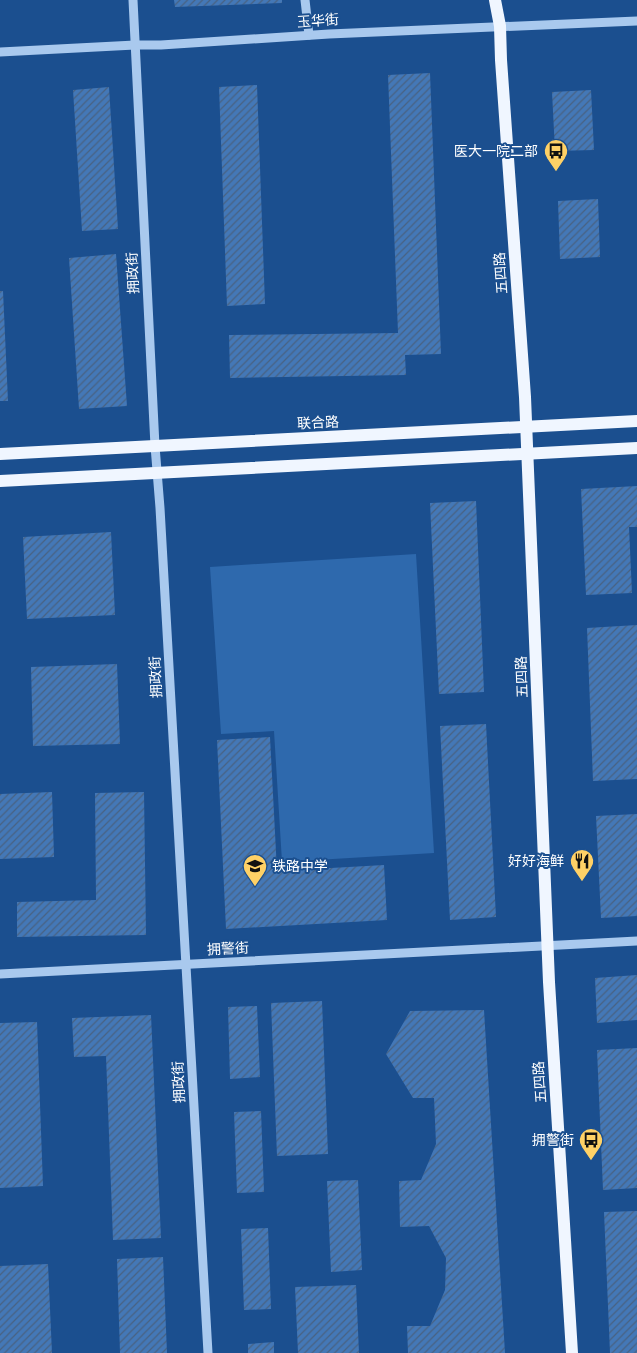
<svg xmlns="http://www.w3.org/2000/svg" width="637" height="1353" viewBox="0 0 637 1353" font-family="Figtree,'Noto Sans SC',sans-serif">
<defs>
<pattern id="building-hatch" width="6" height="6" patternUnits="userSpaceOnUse" patternTransform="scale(1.25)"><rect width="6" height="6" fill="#4478b7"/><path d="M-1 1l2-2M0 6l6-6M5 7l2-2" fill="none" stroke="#486282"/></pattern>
</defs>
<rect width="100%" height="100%" fill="#1b4f8f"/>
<polygon fill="#2e69ad" points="416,554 434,853 282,862 274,731 221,734 210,567"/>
<g fill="url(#building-hatch)">
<polygon points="174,0 282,0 282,3 175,7"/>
<polygon points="430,73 441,354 405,355 406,375 230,378 229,335 398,333 388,75"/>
<polygon points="257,85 265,304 227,306 219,87"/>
<polygon points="109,87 118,229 82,231 73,90"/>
<polygon points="591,90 594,150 555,151 552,92"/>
<polygon points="598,199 600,257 560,259 558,201"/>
<polygon points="116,254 127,406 79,409 69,258"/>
<polygon points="0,291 3,291 8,401 0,401"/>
<polygon points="637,486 637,527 629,527 632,593 586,595 581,489"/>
<polygon points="476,501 484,692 439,694 430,503"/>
<polygon points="111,532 115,615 27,619 23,537"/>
<polygon points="637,625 637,779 593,781 587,628"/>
<polygon points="117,664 120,744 33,746 31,667"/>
<polygon points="486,724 496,917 450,920 440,726"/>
<polygon points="270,737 277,871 384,865 387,920 226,929 217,740"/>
<polygon points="52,792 54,857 0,859 0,794"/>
<polygon points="144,792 146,935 17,937 17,902 96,900 95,793"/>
<polygon points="637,814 637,916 601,918 596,816"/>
<polygon points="637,975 637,1020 597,1023 595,978"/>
<polygon points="322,1001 328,1154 277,1156 271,1003"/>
<polygon points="257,1006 260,1077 230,1079 228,1007"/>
<polygon points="484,1010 505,1353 408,1353 407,1326 430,1326 445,1290 446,1258 429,1226 400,1227 399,1181 421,1180 436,1144 434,1098 413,1098 386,1054 410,1011"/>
<polygon points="151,1015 161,1238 113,1240 106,1056 74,1057 72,1018"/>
<polygon points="37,1022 43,1186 0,1188 0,1023"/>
<polygon points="637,1048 637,1188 603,1190 597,1050"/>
<polygon points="261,1111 264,1192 237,1193 234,1112"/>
<polygon points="358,1180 362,1270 331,1272 327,1181"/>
<polygon points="637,1211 637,1353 610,1353 604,1212"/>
<polygon points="268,1228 271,1309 244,1310 241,1229"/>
<polygon points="163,1257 167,1353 120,1353 117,1259"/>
<polygon points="48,1264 52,1353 0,1353 0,1266"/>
<polygon points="356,1285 359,1353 298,1353 295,1287"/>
<polygon points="274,1342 274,1353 248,1353 248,1344"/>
</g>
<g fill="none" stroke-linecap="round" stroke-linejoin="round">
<g stroke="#a9c9ee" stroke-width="9">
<polyline points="133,0 155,446 160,508 208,1353"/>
<polyline points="305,0 309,35"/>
<polyline points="0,52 135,45 161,45 329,34 637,21"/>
<polyline points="0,974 637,941"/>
</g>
<g stroke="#f0f6ff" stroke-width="12">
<polyline points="495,0 500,26 501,60 525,397 549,982 572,1353"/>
<polyline points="0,454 637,421"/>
<polyline points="0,481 637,448"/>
</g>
</g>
<defs>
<g id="bus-pin" transform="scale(1.25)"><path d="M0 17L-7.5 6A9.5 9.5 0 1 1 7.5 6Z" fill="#ffd166" stroke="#1b4f8f"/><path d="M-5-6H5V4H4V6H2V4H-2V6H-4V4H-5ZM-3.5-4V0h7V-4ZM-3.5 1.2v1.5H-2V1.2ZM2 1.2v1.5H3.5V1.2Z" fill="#111"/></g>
<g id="restaurant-pin" transform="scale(1.25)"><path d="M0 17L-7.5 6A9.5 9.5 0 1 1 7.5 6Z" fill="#ffd166" stroke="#1b4f8f"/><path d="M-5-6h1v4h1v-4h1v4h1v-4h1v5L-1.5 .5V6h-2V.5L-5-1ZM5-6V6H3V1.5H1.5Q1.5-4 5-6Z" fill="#111"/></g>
<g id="school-pin" transform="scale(1.25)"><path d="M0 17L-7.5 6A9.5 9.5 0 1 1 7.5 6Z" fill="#ffd166" stroke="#1b4f8f"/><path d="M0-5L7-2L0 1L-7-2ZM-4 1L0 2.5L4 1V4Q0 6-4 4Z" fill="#111"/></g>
</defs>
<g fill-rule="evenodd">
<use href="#bus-pin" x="556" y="151"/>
<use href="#restaurant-pin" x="582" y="861"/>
<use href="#school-pin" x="255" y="866"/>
<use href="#bus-pin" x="591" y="1140"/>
</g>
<g text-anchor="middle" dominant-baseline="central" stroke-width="4" stroke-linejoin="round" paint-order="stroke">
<g font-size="14" fill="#fff" stroke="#1b4f8f">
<text transform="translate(318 21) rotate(-4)">玉华街</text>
<text transform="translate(133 273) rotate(-93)">拥政街</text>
<text transform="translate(501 273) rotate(-94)">五四路</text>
<text transform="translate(318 423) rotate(-3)">联合路</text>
<text transform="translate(156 677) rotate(-93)">拥政街</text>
<text transform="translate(522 677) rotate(-92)">五四路</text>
<text transform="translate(228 949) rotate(-3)">拥警街</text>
<text transform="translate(179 1082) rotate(-93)">拥政街</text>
<text transform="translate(540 1082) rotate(-94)">五四路</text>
</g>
<g font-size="14" fill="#fff" stroke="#1b4f8f" text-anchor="end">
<text x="538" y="151">医大一院二部</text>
<text x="564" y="861">好好海鲜</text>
<text x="272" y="866" text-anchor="start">铁路中学</text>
<text x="574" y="1140">拥警街</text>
</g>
</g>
</svg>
